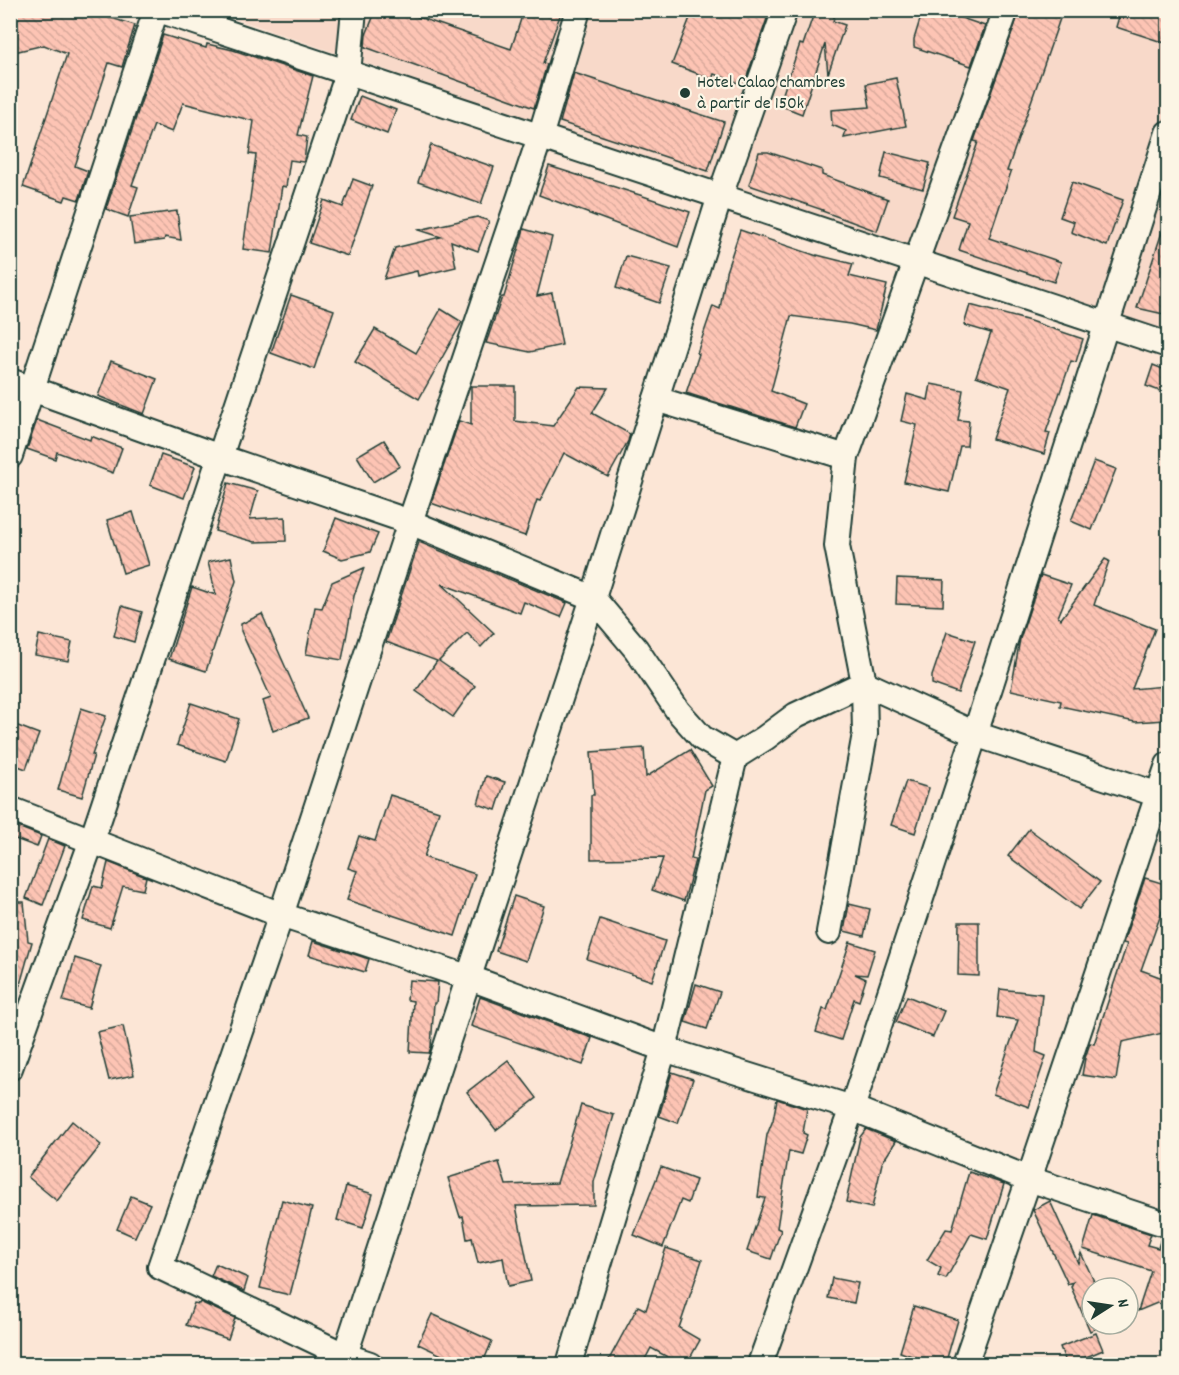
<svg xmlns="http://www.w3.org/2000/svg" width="1179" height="1375" viewBox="0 0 1179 1375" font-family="Dekko,sans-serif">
<defs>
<pattern id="building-back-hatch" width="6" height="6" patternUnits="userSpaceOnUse" patternTransform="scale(1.5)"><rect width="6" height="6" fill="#fdc4b4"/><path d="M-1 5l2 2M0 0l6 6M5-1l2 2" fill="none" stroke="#d8a99b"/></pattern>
</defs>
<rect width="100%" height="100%" fill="#fce6d6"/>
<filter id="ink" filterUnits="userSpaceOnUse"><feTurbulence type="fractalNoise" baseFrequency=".0167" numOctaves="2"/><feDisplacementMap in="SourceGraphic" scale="12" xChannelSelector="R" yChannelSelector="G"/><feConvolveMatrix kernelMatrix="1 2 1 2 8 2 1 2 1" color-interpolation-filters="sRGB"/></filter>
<g filter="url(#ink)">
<polygon fill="#f8d9c9" points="214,11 1168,11 1168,339"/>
<g fill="url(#building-back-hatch)" stroke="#1f3d34" stroke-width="1.5">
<polygon points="10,10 83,10 135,25 122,67 109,63 75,166 88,171 79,200 66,196 64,201 23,187 67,54 44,45 10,53"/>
<polygon points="376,10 398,10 511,49 524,10 562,10 543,63 547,64 534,108 365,47 366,35"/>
<polygon points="693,10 770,10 744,85 714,74 712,79 672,64"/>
<polygon points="815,10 836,10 833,21 845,25 828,74 825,44 802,114 779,105 800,44 803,45"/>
<polygon points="923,10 938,10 985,26 971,66 914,47 914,39"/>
<polygon points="1020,10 1063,10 1007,171 1011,172 989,238 1061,262 1054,282 959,250 968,221 952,216 978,142 974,141"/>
<polygon points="1121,10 1168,10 1168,44 1116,27"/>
<polygon points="163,35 206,48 207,44 233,50 313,76 298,135 307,137 304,161 303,162 290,160 286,187 282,186 272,253 243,249 256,155 249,154 254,121 183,103 172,132 154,125 132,185 138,187 128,217 106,209"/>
<polygon points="574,73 724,122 708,171 560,122"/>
<polygon points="896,78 906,126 844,138 846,131 832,125 831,110 870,107 866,84"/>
<polygon points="360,96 396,110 387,134 351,120"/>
<polygon points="431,145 494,167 481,204 418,182"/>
<polygon points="759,152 768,152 822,170 822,175 888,199 877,231 822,211 823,210 749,185"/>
<polygon points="886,152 930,163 923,189 880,178"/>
<polygon points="549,166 643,196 690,212 678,247 539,195"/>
<polygon points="353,179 372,186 348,256 309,243 324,200 343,207"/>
<polygon points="1072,182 1123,200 1107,246 1071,232 1074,222 1060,217"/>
<polygon points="177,211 181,240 165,237 164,240 134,244 130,217"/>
<polygon points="477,217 489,221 478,251 451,241 456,267 418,276 417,271 384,279 395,248 441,237 419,230"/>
<polygon points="1165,223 1168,224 1168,315 1137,308"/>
<polygon points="524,229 552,237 537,296 552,293 562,345 530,352 486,343 502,297 504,297"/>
<polygon points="740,230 817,256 817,255 853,264 849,276 887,285 876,330 850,324 791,316 771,391 804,404 795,427 686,393 699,354 697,353 713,306 720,309 726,272"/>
<polygon points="626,256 671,268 659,303 616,288"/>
<polygon points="291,295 334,310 314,369 271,353"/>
<polygon points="970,305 1030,321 1083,339 1076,362 1071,361 1046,432 1050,433 1044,454 992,439 1010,388 976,376 991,333 964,325"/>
<polygon points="441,309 462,322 419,399 355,362 375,329 416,353"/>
<polygon points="111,361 157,379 144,414 98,396"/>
<polygon points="1153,365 1168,371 1168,394 1146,386"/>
<polygon points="931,384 963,390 958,420 969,421 967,446 960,446 949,492 904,482 917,425 901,421 907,394 928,400"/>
<polygon points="471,386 515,386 515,421 553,426 579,387 608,388 592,413 630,434 628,441 608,477 564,453 540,501 537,500 525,536 470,517 431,503 459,421 471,425"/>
<polygon points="37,420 90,440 91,436 122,448 113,473 57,452 55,459 27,449"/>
<polygon points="384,440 400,466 373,482 357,456"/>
<polygon points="161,455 195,467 184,498 150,485"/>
<polygon points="1094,461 1116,469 1092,530 1071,521"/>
<polygon points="228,483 258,491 250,519 285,517 286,541 255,542 215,531"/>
<polygon points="133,512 149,565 123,573 107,520"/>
<polygon points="336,518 378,534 370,552 342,559 323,551"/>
<polygon points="419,542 567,603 561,617 524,602 520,613 442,584 494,633 481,647 467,633 439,661 475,686 453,717 416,691 437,661 386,642"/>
<polygon points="231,557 236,581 206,671 169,659 192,587 216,595 208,562"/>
<polygon points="1105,559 1109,561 1094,605 1155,629 1132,689 1165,686 1165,720 1135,722 1060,706 1061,701 1011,690 1020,639 1041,575 1071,585 1058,617 1061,619"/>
<polygon points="364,568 354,596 342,660 306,654 315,607 322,608 332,582"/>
<polygon points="897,578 944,580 943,606 896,604"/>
<polygon points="122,606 142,612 134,642 114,636"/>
<polygon points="262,614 308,718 273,731 263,701 271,698 241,631 241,624"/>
<polygon points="947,632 975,641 958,693 932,684 932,676"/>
<polygon points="39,635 72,642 68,661 35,655"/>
<polygon points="191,703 239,719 226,761 177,745"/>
<polygon points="81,708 106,716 92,755 94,755 82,797 58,790"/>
<polygon points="10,723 39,734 26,769 10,763"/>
<polygon points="644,748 646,777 690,750 712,786 705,790 691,859 695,860 684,901 652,890 663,858 591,859 591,795 594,795 591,752"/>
<polygon points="486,776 505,782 496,810 478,804"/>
<polygon points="906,781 929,788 915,833 891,825"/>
<polygon points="390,795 439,811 424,857 475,874 455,936 347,900 357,871 348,868 359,836 375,841"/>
<polygon points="10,824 41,836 37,847 10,837"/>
<polygon points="1029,829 1100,882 1079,909 1008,856"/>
<polygon points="48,839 65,846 43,905 26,898"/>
<polygon points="108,862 146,877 143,890 123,886 110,928 83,920 93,886 102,888"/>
<polygon points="1145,878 1168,885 1168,908 1164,906 1141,970 1168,980 1168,1032 1122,1042 1116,1080 1082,1075 1085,1058 1090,1043 1094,1044 1127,944 1123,943"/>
<polygon points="514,896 544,906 526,961 496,951"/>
<polygon points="10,902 24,902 28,941 32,942 16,999 10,999"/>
<polygon points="849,904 870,909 864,936 844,931"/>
<polygon points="600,919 665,941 652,981 587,959"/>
<polygon points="959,922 979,922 979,976 958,975"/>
<polygon points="313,941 369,959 365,972 309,955"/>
<polygon points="850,942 875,950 867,975 855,974 866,979 859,1001 854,999 841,1040 816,1032 823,1009 827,1010"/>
<polygon points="75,958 101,966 89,1008 63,1001"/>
<polygon points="409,980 438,982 436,1003 434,1003 431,1047 429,1053 410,1052 413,1001 407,1000"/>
<polygon points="696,984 720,992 707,1029 685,1022"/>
<polygon points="1000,989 1042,994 1036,1052 1046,1056 1029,1107 993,1094 1018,1020 997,1017"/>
<polygon points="907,996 944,1011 933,1037 896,1022"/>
<polygon points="480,997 592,1038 583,1065 471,1026"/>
<polygon points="123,1026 134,1075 109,1080 97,1032"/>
<polygon points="508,1060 537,1098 496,1130 467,1092"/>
<polygon points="672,1072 693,1079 678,1123 659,1116"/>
<polygon points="777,1099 807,1109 803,1133 807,1135 801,1154 789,1151 777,1228 781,1230 771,1259 747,1251 765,1198 758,1197 767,1135 773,1120"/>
<polygon points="581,1105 614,1115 594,1182 594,1205 516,1206 531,1281 508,1286 503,1258 478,1263 472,1238 467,1239 463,1216 460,1217 448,1178 499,1162 506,1185 557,1183"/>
<polygon points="72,1121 101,1145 57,1201 28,1177"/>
<polygon points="866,1129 896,1141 882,1163 872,1208 846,1202 860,1137"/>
<polygon points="661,1167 696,1180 688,1203 681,1200 663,1247 634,1235"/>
<polygon points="969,1172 1004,1184 987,1239 971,1234 946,1279 938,1276 941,1268 927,1260 946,1229 952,1230"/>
<polygon points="346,1186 373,1194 363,1228 337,1220"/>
<polygon points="131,1196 150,1204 135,1237 117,1229"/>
<polygon points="282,1200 312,1208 290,1295 260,1288"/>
<polygon points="1050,1201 1078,1263 1081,1253 1097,1288 1092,1288 1092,1324 1107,1324 1090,1331 1071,1287 1073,1282 1068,1284 1033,1210"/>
<polygon points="1093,1215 1151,1234 1147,1245 1158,1248 1161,1238 1168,1239 1168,1306 1157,1303 1138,1311 1151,1271 1083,1249"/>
<polygon points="666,1248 702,1260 679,1328 700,1340 686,1365 682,1365 651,1348 642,1365 606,1365 638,1306 646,1310"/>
<polygon points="216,1264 248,1278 244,1291 211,1276"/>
<polygon points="832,1278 858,1283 854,1303 828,1298"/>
<polygon points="200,1302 235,1318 228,1339 186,1325 194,1303 199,1304"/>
<polygon points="914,1306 958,1320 945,1365 939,1365 900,1352"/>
<polygon points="432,1314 492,1341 482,1365 463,1365 418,1344"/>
<polygon points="1096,1333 1103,1350 1067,1365 1060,1347"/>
</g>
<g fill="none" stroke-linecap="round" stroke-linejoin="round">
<g stroke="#1f3d34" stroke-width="28">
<g id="minor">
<polyline points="159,10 1168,345"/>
<polyline points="10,381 220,457 410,522 593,598 636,649 678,711 702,738 735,757"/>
<polyline points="656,399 846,457"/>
<polyline points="10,456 156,10"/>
<polyline points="10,809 281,915 470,978 664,1049 852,1108 1029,1179 1168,1225"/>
<polyline points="829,932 865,734 864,683 837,546 846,457 1006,10"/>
<polyline points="10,1068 92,840 348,73 354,10"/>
<polyline points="342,1364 593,598 720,196 785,10"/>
<polyline points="370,1364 346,1356 160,1267 281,915 410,522 540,137 578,10"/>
<polyline points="569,1364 664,1049 735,757 765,738 796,715 864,683 975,734 1168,798"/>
<polyline points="760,1364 852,1108 975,734 1168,133"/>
<polyline points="965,1364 1029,1179 1168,765"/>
</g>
</g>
<use href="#minor" stroke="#fcf5e5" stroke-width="24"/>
</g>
</g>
<circle fill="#1f3d34" stroke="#fcf5e5" stroke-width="2" cx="685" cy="93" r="6"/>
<g text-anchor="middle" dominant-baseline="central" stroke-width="4.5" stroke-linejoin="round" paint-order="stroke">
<g font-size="18" fill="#1f3d34" stroke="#fcf5e5" text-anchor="start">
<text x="697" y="83">Hotel Calao chambres<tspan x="697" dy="21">à partir de 150k</tspan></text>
</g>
</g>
<rect width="1179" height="1375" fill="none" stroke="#fcf5e5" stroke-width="36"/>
<rect x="18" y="18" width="1143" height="1339" fill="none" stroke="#1f3d34" stroke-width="2" filter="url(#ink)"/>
<g transform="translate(1110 1306) rotate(78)"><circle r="28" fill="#fcf5e5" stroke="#a4ab9e" stroke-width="1.5"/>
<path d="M0-4.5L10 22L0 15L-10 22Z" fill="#1f3d34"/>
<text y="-9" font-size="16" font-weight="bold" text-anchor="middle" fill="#1f3d34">N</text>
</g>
</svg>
